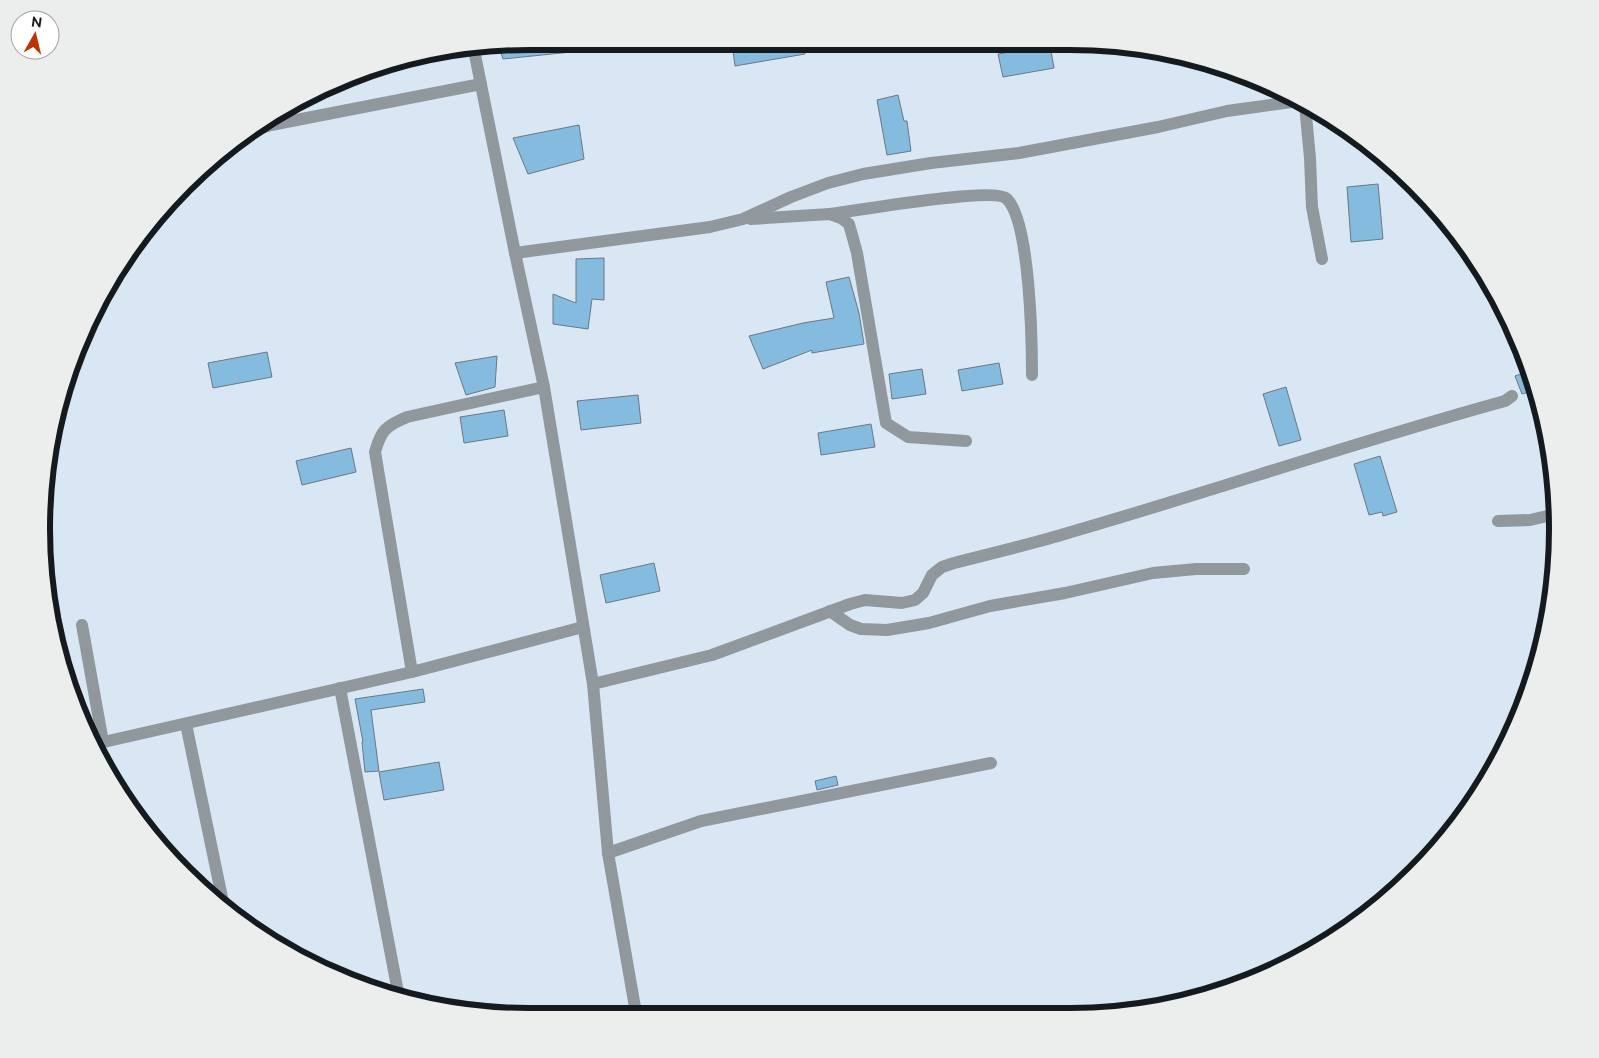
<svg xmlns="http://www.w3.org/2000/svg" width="1599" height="1058" viewBox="0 0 1599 1058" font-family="Raleway,sans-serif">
<rect width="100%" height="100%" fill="#d8e7f3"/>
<g fill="#86bbe0" stroke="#6a7882">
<polygon points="529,41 591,42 591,50 503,59 499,46"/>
<polygon points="732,43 803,43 805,54 735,66"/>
<polygon points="1050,45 1054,68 1003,77 998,54"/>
<polygon points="898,95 904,121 907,121 911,151 887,155 877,100"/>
<polygon points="579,125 584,159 528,174 513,138"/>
<polygon points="1378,184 1383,239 1351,242 1347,187"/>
<polygon points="604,258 604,300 592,299 588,329 553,324 553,294 576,303 576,259"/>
<polygon points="849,277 859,313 864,344 812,353 812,350 763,369 749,336 803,323 834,318 826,282"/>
<polygon points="267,352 272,377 213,388 208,363"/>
<polygon points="497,356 495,387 466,395 455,363"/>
<polygon points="999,363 1003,384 962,391 958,370"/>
<polygon points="922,369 926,394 892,399 889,374"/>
<polygon points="1529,371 1536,390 1522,394 1515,376"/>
<polygon points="1286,387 1301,440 1279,446 1263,394"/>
<polygon points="638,395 641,423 581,430 577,401"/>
<polygon points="504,410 508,436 464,443 460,417"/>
<polygon points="871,424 875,447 821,455 818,433"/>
<polygon points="351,448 356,472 302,485 296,461"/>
<polygon points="1380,456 1397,512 1383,516 1382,512 1369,515 1354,464"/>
<polygon points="654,563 660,591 606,603 600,575"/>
<polygon points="423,689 425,702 371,710 379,771 365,772 362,742 363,742 355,699"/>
<polygon points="439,762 444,790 384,800 379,772"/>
<polygon points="836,776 838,785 817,790 815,781"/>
</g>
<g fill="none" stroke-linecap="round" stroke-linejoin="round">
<g stroke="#91989d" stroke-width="12">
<polyline points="474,50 515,253 544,387 593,684 608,853 636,1013"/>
<polyline points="1305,105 1310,158 1312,207 1322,259"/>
<polyline points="248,132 271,125 481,84"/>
<path d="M830,214C855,211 994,186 1007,199C1030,222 1032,341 1032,375"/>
<polyline points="751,219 830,214 841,218 849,224 857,253 886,423 908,437 966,441"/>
<polyline points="515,253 710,227 743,219 791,197 828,183 863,174 931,163 1019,153 1158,127 1227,111 1299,101"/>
<polyline points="1498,521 1530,520 1556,514"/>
<polyline points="830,611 850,625 861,629 887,630 929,623 990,606 1065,593 1153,573 1196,569 1244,569"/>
<polyline points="82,625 103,742"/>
<path d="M412,672L375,452C381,430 386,426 407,417L544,387"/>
<path d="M593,684L712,655L850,604L865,600L902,603L915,600L923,593L932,575L942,567L954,563C993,553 1032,544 1071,532C1216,490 1359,441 1505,401L1512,396"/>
<polyline points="340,688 398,992"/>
<polyline points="186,724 224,907"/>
<polyline points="95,744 412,672 583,627"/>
<polyline points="608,853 701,821 991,763"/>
</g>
</g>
<path d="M0 0H1599V1058H0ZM529 50H1070A479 479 0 0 1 1549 529V529A479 479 0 0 1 1070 1008H529A479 479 0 0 1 50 529V529A479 479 0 0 1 529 50Z" fill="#eceded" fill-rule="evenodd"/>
<path fill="none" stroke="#151a1e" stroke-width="6" d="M529 50H1070A479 479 0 0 1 1549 529V529A479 479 0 0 1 1070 1008H529A479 479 0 0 1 50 529V529A479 479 0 0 1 529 50Z"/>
<g transform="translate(35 35) rotate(8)"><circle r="24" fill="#ffffff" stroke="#a1a3a5"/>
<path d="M0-4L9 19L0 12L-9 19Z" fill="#bc3305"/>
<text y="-8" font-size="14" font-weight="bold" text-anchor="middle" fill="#151a1e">N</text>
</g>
</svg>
